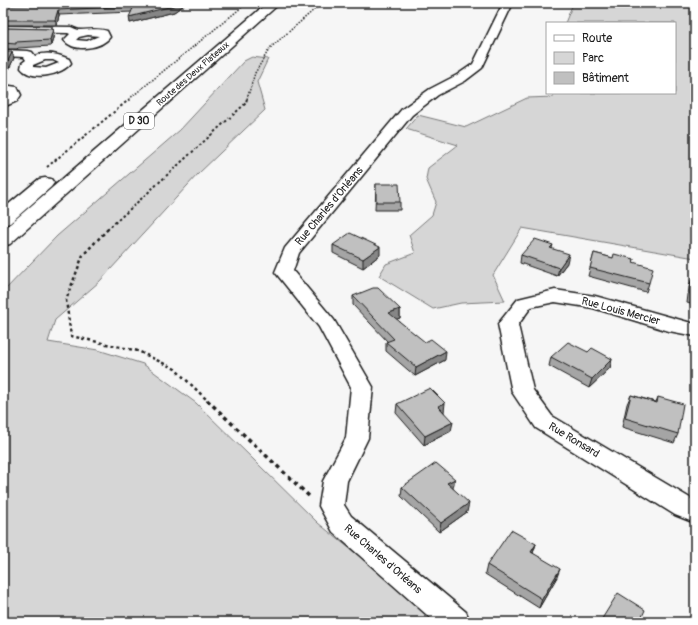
<svg xmlns="http://www.w3.org/2000/svg" width="698" height="625" viewBox="0 0 698 625" font-family="Pangolin,sans-serif">
<rect width="100%" height="100%" fill="#f6f6f6"/>
<filter id="ink" filterUnits="userSpaceOnUse"><feTurbulence type="fractalNoise" baseFrequency=".025" numOctaves="2"/><feDisplacementMap in="SourceGraphic" scale="8" xChannelSelector="R" yChannelSelector="G"/><feConvolveMatrix kernelMatrix="1 2 1 2 8 2 1 2 1" color-interpolation-filters="sRGB"/></filter>
<g filter="url(#ink)">
<g fill="#d6d6d6" stroke="#797979">
<polygon points="569,3 695,3 695,258 522,228 493,275 505,301 461,303 433,309 379,276 386,264 415,253 409,235 432,215 436,202 426,179 428,168 458,145 406,129 418,115 466,127 527,98 553,97 553,93 675,93 675,23 565,23 572,6"/>
<polygon points="252,57 268,59 257,82 265,110 198,174 99,282 55,320 48,342 98,350 143,364 196,403 318,523 441,622 3,622 3,292 57,236 180,130 244,61"/>
</g>
<g fill="none" stroke-linecap="round" stroke-linejoin="round">
<g stroke="#1c1c1c" stroke-width="3">
<g id="street">
<polygon points="45,3 67,3 65,5 45,7 43,5"/>
<polygon points="503,3 513,3 482,68 465,81 438,95 412,115 299,253 293,271 334,320 373,387 368,438 347,481 344,505 351,516 466,612 470,622 435,622 333,532 319,506 323,481 346,438 351,387 319,327 275,272 285,248 402,109 430,89 457,75 473,64"/>
<path d="M3,26L71,27C74,28 77,30 80,30C89,30 97,28 107,31L110,37C101,49 74,53 64,40L70,34L68,33L3,32ZM88,35L99,36L87,41L76,40L79,37Z"/>
<path d="M3,50L28,51L32,52L35,56C47,51 57,54 69,59L71,63C62,75 32,82 21,68L22,63L26,60L24,57L3,56ZM45,60H53L59,63L46,68L33,67V65Z"/>
<polygon points="3,85 17,87 21,95 17,101 3,107 3,98 9,95 8,93 3,93"/>
<polygon points="555,290 595,296 695,324 695,336 669,331 593,308 555,302 531,307 518,325 533,390 552,416 695,501 695,523 675,515 536,428 512,392 498,324 518,299"/>
</g>
</g>
<g stroke="#1c1c1c" stroke-width="3">
<g id="primary">
<polygon points="267,3 280,3 10,244 3,246 3,230"/>
<polygon points="45,178 51,179 54,183 51,187 10,223 3,225 3,209 39,179"/>
</g>
</g>
<g stroke="#1c1c1c" stroke-width="1.5" stroke-dasharray="1.5 1.5" stroke-linecap="butt">
<polyline points="129,99 247,3"/>
<polyline points="247,99 255,73 270,48 322,3"/>
</g>
<g stroke="#1c1c1c" stroke-width="2" stroke-dasharray="2.5 2.5" stroke-linecap="butt">
<polyline points="47,167 131,98"/>
<polyline points="107,230 246,103 247,98"/>
</g>
<polyline stroke="#1c1c1c" stroke-width="2.5" stroke-dasharray="3 3" stroke-linecap="butt" points="108,229 83,255 66,300 71,336 138,351 175,369 208,401"/>
<polyline stroke="#1c1c1c" stroke-width="3.5" stroke-dasharray="4 4" stroke-linecap="butt" points="207,400 310,497"/>
<use href="#street" fill="#fff" fill-rule="evenodd"/>
<use href="#primary" fill="#fff" fill-rule="evenodd"/>
</g>
<g fill="#a5a5a5" stroke="#1c1c1c">
<polygon points="187,3 174,12 130,23 132,12 59,15 57,25 3,25 3,6"/>
<polygon points="3,28 53,29 54,34 51,46 18,48 17,49 3,49"/>
<polygon points="3,52 14,58 9,69 3,69"/>
<polygon points="376,184 400,202 400,210 375,210"/>
<polygon points="333,245 380,255 363,268 333,253"/>
<polygon points="553,245 552,248 567,263 557,276 520,263 521,255"/>
<polygon points="594,253 613,258 634,259 633,263 649,283 646,292 588,276"/>
<polygon points="692,278 695,279 695,305 687,303 689,287"/>
<polygon points="353,296 400,309 400,318 396,319 445,360 415,376 386,351 386,342 388,342 353,305"/>
<polygon points="588,352 612,359 610,368 589,388 549,366 551,357"/>
<polygon points="631,395 656,402 658,397 678,434 674,443 622,427 627,404"/>
<polygon points="397,404 444,412 451,431 424,445 396,413"/>
<polygon points="402,487 453,488 467,512 439,532 401,496"/>
<polygon points="536,544 533,553 557,577 539,608 485,574 487,565"/>
</g>
<g fill="#868686" stroke="#1c1c1c">
<polygon points="178,3 187,3 174,12 130,23 129,17"/>
<polygon points="58,10 59,15 57,25 55,20"/>
<polygon points="53,29 54,34 51,46 50,40"/>
<polygon points="12,52 14,58 9,69 7,63"/>
<polygon points="380,247 380,255 363,268 363,259"/>
<polygon points="569,254 567,263 557,276 559,268"/>
<polygon points="400,309 400,318 389,322 389,313"/>
<polygon points="446,351 445,360 415,376 416,367"/>
<polygon points="612,359 610,368 589,388 592,379"/>
<polygon points="445,403 444,412 438,406"/>
<polygon points="453,422 451,431 424,445 425,436"/>
<polygon points="455,479 453,488 446,492 447,483"/>
<polygon points="469,503 467,512 439,532 441,523"/>
<polygon points="536,544 533,553 531,552"/>
<polygon points="560,569 557,577 539,608 542,599"/>
</g>
<g fill="#c0c0c0" stroke="#1c1c1c">
<polygon points="86,3 178,3 173,6 129,17 134,6 58,10 55,20 3,20 3,6"/>
<polygon points="3,28 53,29 50,40 16,42 16,44 3,43"/>
<polygon points="3,52 12,52 7,63 3,63"/>
<polygon points="376,184 399,184 400,202 376,202"/>
<polygon points="350,233 380,247 363,259 333,245"/>
<polygon points="535,239 553,245 550,248 569,254 559,268 521,255"/>
<polygon points="594,253 613,258 614,254 634,259 633,262 653,268 649,283 590,268"/>
<polygon points="692,278 695,279 695,296 690,294"/>
<polygon points="373,288 378,288 400,309 389,313 425,342 431,339 446,351 416,367 386,342 394,339 353,296"/>
<polygon points="568,342 588,352 592,348 612,359 592,379 551,357"/>
<polygon points="430,388 445,403 438,406 453,422 425,436 397,404"/>
<polygon points="631,395 657,403 658,397 683,404 678,434 625,418"/>
<polygon points="436,463 455,479 447,483 469,503 441,523 402,487"/>
<polygon points="511,530 536,544 531,552 560,569 542,599 487,565"/>
<polygon points="618,593 645,610 641,619 646,622 600,622"/>
</g>
</g>
<g text-anchor="middle" dominant-baseline="central" stroke-width="3.5" stroke-linejoin="round" paint-order="stroke">
<g font-size="9" fill="#1c1c1c" stroke="#fff">
<text transform="translate(193 74) rotate(-41)">Route des Deux Plateaux</text>
</g>
<rect fill="#fff" stroke="#606060" stroke-width="1" x="124" y="113" width="30" height="16" rx="3"/>
<g font-size="10" font-weight="bold" fill="#1c1c1c">
<text x="139" y="121">D 30</text>
</g>
<g font-size="11" fill="#1c1c1c" stroke="#fff">
<text transform="translate(329 206) rotate(-50)">Rue Charles d'Orléans</text>
<text transform="translate(621 311) rotate(15)">Rue Louis Mercier</text>
<text transform="translate(574 440) rotate(31)">Rue Ronsard</text>
<text transform="translate(383 559) rotate(41)">Rue Charles d'Orléans</text>
</g>
</g>
<rect width="698" height="625" fill="none" stroke="#fff" stroke-width="16"/>
<rect x="8" y="8" width="682" height="609" fill="none" stroke="#1c1c1c" stroke-width="1.5" filter="url(#ink)"/>
<rect x="546" y="22" width="130" height="72" fill="#ffffff" stroke="#a4a4a4"/>
<rect x="554" y="35" width="20" height="6" fill="#ffffff" stroke="#a4a4a4"/>
<text x="582" y="42" font-size="12" fill="#1c1c1c">Route</text>
<rect x="554" y="52" width="20" height="12" fill="#d6d6d6" stroke="#a4a4a4"/>
<text x="582" y="62" font-size="12" fill="#1c1c1c">Parc</text>
<rect x="554" y="72" width="20" height="12" fill="#c0c0c0" stroke="#a4a4a4"/>
<text x="582" y="82" font-size="12" fill="#1c1c1c">Bâtiment</text>
</svg>
